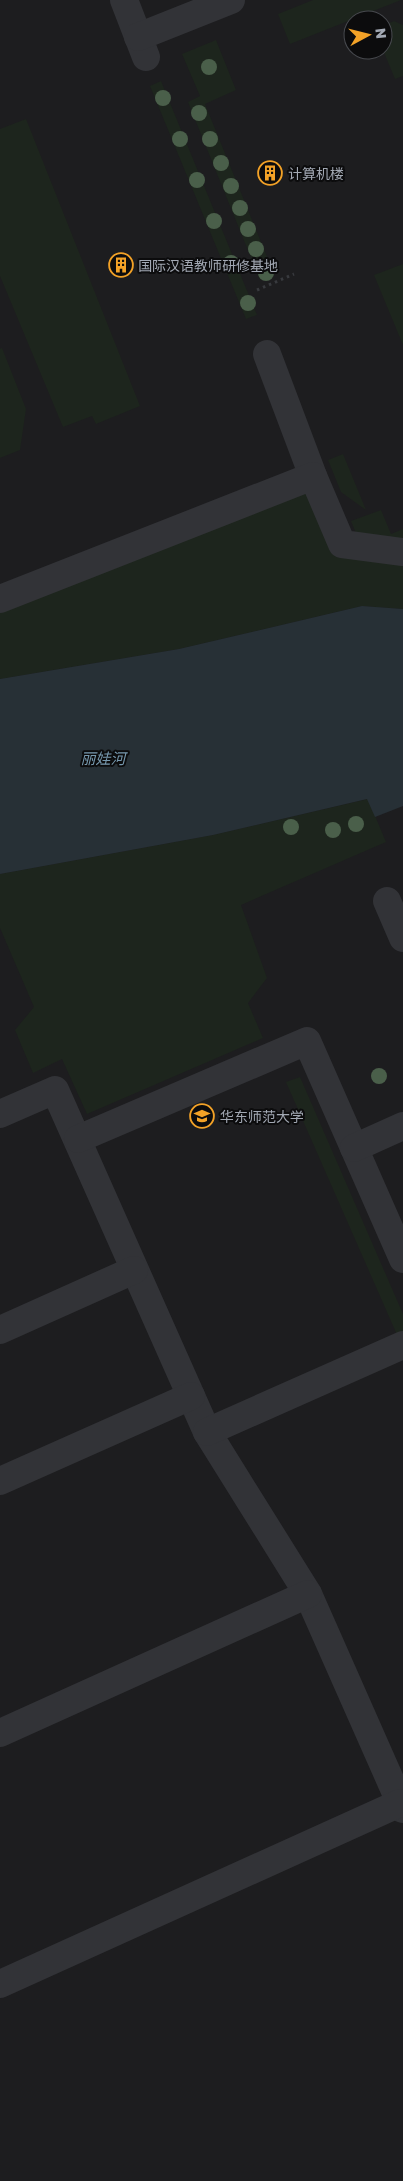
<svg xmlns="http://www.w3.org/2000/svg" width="403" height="2181" viewBox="0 0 403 2181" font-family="'Golos Text','Noto Sans SC',sans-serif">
<rect width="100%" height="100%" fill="#111112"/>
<path fill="#1d1d1f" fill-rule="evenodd" d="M0,0H403V2181H0ZM353,20H383V50H353Z"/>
<g fill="#1d251d">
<polygon points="313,0 401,0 290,44 278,14"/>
<polygon points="394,21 403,25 403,76 395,79 383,50 383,26"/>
<polygon points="216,40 236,90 205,104 274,274 260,280 188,102 200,96 182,54"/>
<polygon points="161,81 257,315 246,319 150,86"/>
<polygon points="26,119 140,406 96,424 92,416 63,427 0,276 0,129"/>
<polygon points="403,264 403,345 374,275"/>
<polygon points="2,348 26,409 20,450 0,458 0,349"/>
<polygon points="343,454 366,510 341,492 328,460"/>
<polygon points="308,489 333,552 403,562 403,609 362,606 179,649 0,679 0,610"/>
<polygon points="381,510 391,534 403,529 403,543 358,538 351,521"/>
<polygon points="368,799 386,842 241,905 267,978 248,1003 263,1038 87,1114 62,1059 33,1073 15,1030 34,1007 0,928 0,874 213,835"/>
<polygon points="300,1077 403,1314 403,1334 398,1337 286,1082"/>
</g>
<polygon fill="#273036" points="362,606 403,609 403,806 375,817 367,799 213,835 0,874 0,679 179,649"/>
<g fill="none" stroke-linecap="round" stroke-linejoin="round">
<polyline stroke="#383a3e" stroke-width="3" stroke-dasharray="2.5 4" stroke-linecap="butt" points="257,290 294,274"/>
<g stroke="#323337" stroke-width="28">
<polyline points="124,0 146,57"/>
<polyline points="138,37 231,0"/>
<polyline points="267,354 313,476"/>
<polyline points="0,599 313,476 342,544 403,552"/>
<polyline points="387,901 403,938"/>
<polyline points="0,1114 55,1090 207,1432 308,1594 403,1809"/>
<polyline points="78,1139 307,1041 403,1259"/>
<polyline points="354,1148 403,1126"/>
<polyline points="0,1330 134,1270"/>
<polyline points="207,1432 403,1345"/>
<polyline points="0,1481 191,1396"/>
<polyline points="0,1733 308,1594"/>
<polyline points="0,1984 400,1803"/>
</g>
</g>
<g fill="#4a5f4a">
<circle cx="209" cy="67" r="8"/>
<circle cx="163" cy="98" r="8"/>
<circle cx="199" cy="113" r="8"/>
<circle cx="180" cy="139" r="8"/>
<circle cx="210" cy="139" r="8"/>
<circle cx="221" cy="163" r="8"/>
<circle cx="197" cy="180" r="8"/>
<circle cx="231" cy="186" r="8"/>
<circle cx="240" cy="208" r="8"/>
<circle cx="214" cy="221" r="8"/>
<circle cx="248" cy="229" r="8"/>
<circle cx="256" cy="249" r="8"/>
<circle cx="231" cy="263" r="8"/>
<circle cx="266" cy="273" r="8"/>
<circle cx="248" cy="303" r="8"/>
<circle cx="356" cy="824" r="8"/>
<circle cx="291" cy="827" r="8"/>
<circle cx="333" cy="830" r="8"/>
<circle cx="379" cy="1076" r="8"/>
</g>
<defs>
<g id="building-ring" transform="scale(1.25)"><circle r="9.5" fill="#0c0c0d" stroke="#f3a227" stroke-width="1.5"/><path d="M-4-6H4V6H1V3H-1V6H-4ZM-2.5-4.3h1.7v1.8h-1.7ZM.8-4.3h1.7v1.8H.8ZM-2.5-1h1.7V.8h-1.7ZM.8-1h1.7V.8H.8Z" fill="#f3a227"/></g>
<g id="university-ring" transform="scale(1.25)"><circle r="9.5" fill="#0c0c0d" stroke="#f3a227" stroke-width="1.5"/><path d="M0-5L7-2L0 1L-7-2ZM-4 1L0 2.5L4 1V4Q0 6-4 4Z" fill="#f3a227"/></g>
</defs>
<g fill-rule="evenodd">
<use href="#building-ring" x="270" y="173"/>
<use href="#building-ring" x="121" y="265"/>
<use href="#university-ring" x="202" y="1116"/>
</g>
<g text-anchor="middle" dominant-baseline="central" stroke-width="4" stroke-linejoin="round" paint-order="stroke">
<g font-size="14" fill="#a2a8b3" stroke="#0c0c0d" text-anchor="start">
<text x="288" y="173">计算机楼</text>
<text x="138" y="265">国际汉语教师研修基地</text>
<text x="220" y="1116">华东师范大学</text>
</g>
<g font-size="15" font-style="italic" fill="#7799af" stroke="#0c0c0d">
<text x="103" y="758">丽娃河</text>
</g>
</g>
<g transform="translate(368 35) rotate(83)"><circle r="24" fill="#0c0c0d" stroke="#484a4f"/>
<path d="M0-4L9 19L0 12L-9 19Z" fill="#f3a227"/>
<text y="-8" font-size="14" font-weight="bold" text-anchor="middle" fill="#a2a8b3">N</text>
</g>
</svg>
